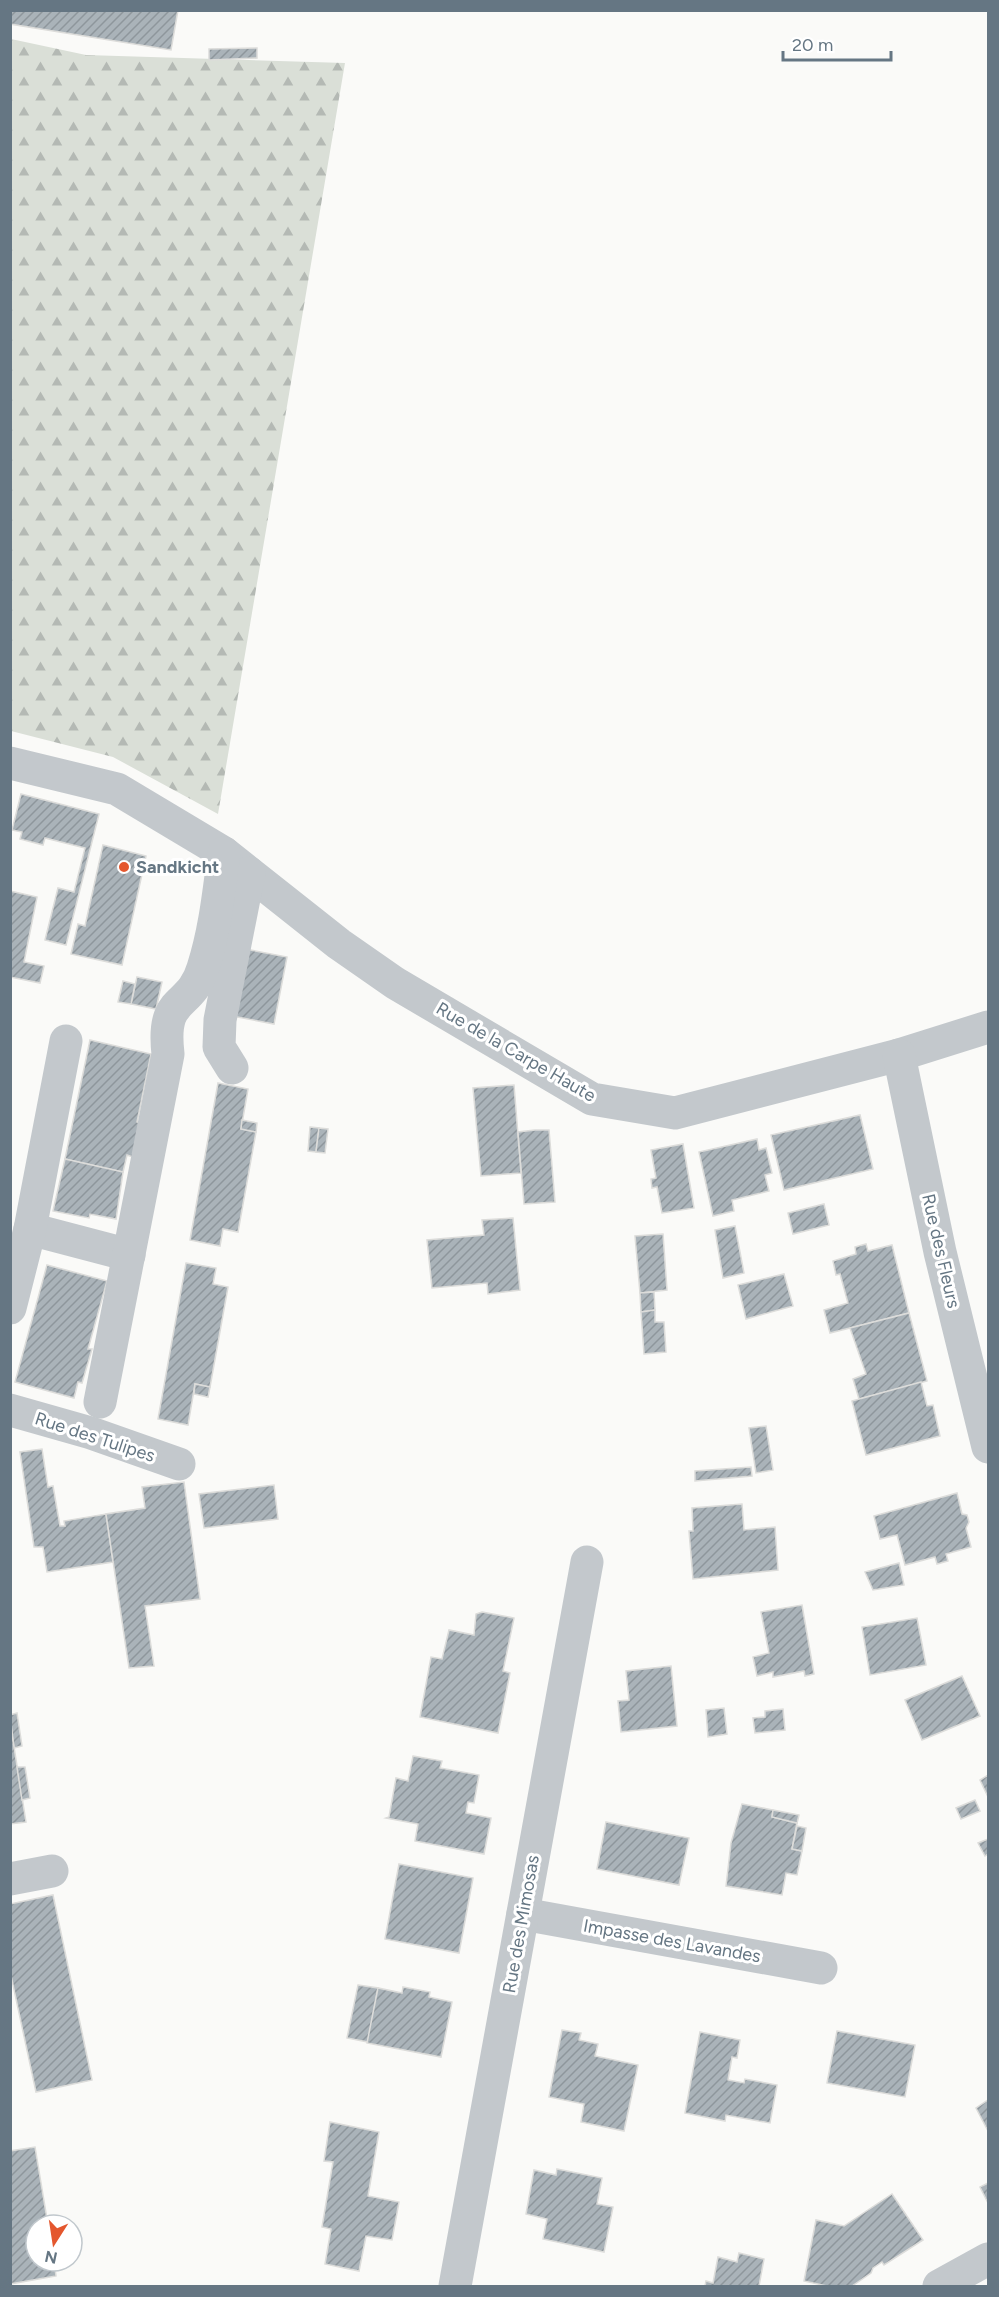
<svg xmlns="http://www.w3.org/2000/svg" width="999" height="2297" viewBox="0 0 999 2297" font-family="Figtree,sans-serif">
<defs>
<pattern id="forest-firs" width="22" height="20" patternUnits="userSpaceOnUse" patternTransform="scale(1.5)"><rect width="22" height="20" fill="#dadfd7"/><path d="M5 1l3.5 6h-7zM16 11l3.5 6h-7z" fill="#b4b9b4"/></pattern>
<pattern id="building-hatch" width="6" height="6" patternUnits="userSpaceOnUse" patternTransform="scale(1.5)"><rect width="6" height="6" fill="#aab3b9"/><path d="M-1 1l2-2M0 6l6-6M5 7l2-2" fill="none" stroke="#8e969c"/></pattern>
</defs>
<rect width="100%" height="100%" fill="#fafaf8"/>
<polygon fill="url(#forest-firs)" points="11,39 86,55 345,63 218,814 113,757 11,731"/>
<g fill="url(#building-hatch)" stroke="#dcdcda" stroke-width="1.5">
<polygon points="10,10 178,10 171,50 10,24"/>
<polygon points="257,48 257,58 209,60 209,49"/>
<polygon points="21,794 99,814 66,945 45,940 58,888 74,892 85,848 45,838 43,845 20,839 22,832 12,830"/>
<polygon points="103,845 146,856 122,965 71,954 78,924 85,926"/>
<polygon points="10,891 37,897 24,962 44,966 40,983 10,977"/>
<polygon points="240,948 287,957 274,1024 227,1015"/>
<polygon points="137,977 162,982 156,1009 131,1004"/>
<polygon points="123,981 135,984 131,1004 118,1002"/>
<polygon points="90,1040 151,1054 137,1122 141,1123 133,1157 127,1155 123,1172 65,1159"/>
<polygon points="218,1083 248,1089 241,1129 256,1132 238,1232 223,1229 220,1246 190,1240"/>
<polygon points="514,1085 521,1173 481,1176 473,1088"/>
<polygon points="860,1115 873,1169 784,1190 771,1135"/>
<polygon points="242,1120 257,1123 256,1132 241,1129"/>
<polygon points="310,1127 319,1128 316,1152 308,1151"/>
<polygon points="319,1128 328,1129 325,1153 316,1152"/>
<polygon points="535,1130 549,1130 555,1202 524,1204 518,1132"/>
<polygon points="757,1139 759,1150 766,1148 772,1173 765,1175 769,1191 732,1200 734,1211 713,1216 699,1152"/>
<polygon points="683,1144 694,1208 662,1213 657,1187 652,1188 651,1179 656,1178 651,1150"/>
<polygon points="65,1159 123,1172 116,1219 90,1214 89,1218 53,1211"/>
<polygon points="824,1204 829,1225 793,1234 788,1213"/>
<polygon points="513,1218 520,1290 488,1294 487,1283 432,1288 427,1240 484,1235 482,1220"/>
<polygon points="735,1226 744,1273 723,1278 715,1230"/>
<polygon points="663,1234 667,1290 640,1293 635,1236"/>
<polygon points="866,1244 868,1251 892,1245 909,1313 830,1333 824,1310 848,1303 840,1274 836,1275 833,1261 856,1254 855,1247"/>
<polygon points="186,1263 216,1268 213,1284 228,1287 210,1387 195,1384 188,1425 158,1419"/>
<polygon points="47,1265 107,1281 88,1349 92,1349 82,1383 78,1382 74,1398 15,1382"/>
<polygon points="784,1274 793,1306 746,1319 738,1285"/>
<polygon points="654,1292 655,1310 641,1312 640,1293"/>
<polygon points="655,1310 655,1322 664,1322 666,1352 644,1354 641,1312"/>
<polygon points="909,1313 927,1381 859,1399 853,1379 866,1374 850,1328"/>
<polygon points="921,1382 927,1406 933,1405 940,1436 866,1455 852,1401"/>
<polygon points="195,1384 210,1387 208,1397 194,1394"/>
<polygon points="766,1426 773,1470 756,1473 749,1428"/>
<polygon points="42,1449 48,1487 53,1486 60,1526 65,1526 64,1521 106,1514 113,1562 47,1572 43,1547 34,1547 20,1452"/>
<polygon points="751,1467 752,1476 695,1481 695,1471"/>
<polygon points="184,1482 200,1599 145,1606 154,1666 129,1668 106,1514 145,1508 142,1487"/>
<polygon points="274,1485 278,1519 204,1528 199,1494"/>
<polygon points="957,1493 962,1514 967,1515 969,1522 966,1528 971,1547 946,1554 948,1561 937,1564 935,1557 905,1565 897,1535 880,1539 874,1516"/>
<polygon points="742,1504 744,1530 775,1527 778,1570 693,1579 689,1531 693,1531 692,1508"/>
<polygon points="899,1563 904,1585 873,1590 865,1572"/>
<polygon points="802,1605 814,1674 805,1676 804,1671 773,1677 773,1672 757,1676 753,1657 769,1653 761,1612"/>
<polygon points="482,1612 514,1618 503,1671 510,1673 498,1733 420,1717 431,1657 442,1659 449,1630 474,1635 476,1614"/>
<polygon points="917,1618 926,1665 870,1675 862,1627"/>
<polygon points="671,1666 677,1726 621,1732 618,1701 629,1700 626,1671"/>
<polygon points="962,1676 980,1716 922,1740 905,1700"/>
<polygon points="724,1708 727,1734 708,1737 706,1710"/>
<polygon points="783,1709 785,1730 755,1733 753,1718 765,1717 765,1711"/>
<polygon points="17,1713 22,1746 14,1748 10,1715"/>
<polygon points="10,1722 26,1822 10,1824"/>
<polygon points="413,1756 442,1761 440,1768 479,1775 474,1803 468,1802 466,1813 491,1818 484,1854 415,1841 418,1824 386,1818 389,1817 396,1778 408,1781"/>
<polygon points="17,1767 25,1767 30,1798 22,1800"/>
<polygon points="988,1775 988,1797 980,1780"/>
<polygon points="975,1800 980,1811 961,1819 956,1808"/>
<polygon points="742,1804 773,1810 772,1817 797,1823 792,1849 802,1851 797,1875 786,1873 782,1895 726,1886 731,1843"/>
<polygon points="773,1810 799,1815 797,1823 772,1817"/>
<polygon points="606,1822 689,1838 679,1885 597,1869"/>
<polygon points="797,1826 806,1828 802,1851 792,1849"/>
<polygon points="988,1839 988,1854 985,1856 978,1843"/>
<polygon points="399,1864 473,1878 459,1953 385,1939"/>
<polygon points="53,1895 92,2080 36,2092 10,1971 10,1904"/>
<polygon points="358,1985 378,1988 368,2042 347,2038"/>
<polygon points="403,1987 430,1992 429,1997 452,2002 441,2057 367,2043 378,1988 402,1993"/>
<polygon points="562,2030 581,2033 579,2040 598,2044 595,2056 638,2065 624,2131 581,2122 584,2104 549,2097"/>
<polygon points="837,2031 915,2045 905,2097 827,2083"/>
<polygon points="700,2032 740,2040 737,2058 732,2057 728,2080 744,2083 745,2079 777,2085 770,2123 726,2115 725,2121 685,2113"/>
<polygon points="988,2100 988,2131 976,2108"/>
<polygon points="330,2122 379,2132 368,2196 399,2202 392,2240 366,2236 359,2271 325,2264 331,2229 322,2227 333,2162 324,2161"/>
<polygon points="35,2147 48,2225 36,2225 36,2261 54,2261 56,2276 10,2284 10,2151"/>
<polygon points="557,2169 602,2178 597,2204 613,2207 604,2252 543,2239 547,2219 526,2214 534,2170 556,2175"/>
<polygon points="988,2183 988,2203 980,2187"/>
<polygon points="892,2194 923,2240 884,2265 882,2262 873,2268 871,2273 852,2286 827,2286 804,2281 816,2220 844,2226"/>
<polygon points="739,2253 764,2259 759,2286 705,2286 706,2281 713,2283 718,2257 737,2262"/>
</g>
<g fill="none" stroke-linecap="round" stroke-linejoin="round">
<g stroke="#c3c8cc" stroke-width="33">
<polyline points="10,763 117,789 224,853 339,944 395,983 592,1099 675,1113 899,1055 988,1027"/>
<polyline points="899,1055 940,1252 988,1447"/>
<polyline points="232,1068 219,1047 220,1020 249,873"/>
<polyline points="30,1229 129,1255"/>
<polyline points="10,1308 30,1229 66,1041"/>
<path d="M100,1402L168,1054C161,993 190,1011 203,968C215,931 219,891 224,853"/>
<polyline points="10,1410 91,1433 179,1464"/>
<polyline points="10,1879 52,1871"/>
<polyline points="523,1914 821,1968"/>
<polyline points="455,2286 587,1562"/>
<polyline points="939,2286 988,2259"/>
</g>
</g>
<circle fill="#e4572e" stroke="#fff" stroke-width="2" cx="124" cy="867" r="6"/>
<g text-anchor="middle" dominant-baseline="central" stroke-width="6" stroke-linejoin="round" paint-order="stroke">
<g font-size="18" font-weight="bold" fill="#657683" stroke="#fff" text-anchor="start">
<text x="136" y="867">Sandkicht</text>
</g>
<g font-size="18" fill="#657683" stroke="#fff">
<text transform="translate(516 1052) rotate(30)">Rue de la Carpe Haute</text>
<text transform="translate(941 1251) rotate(77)">Rue des Fleurs</text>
<text transform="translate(95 1437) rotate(18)">Rue des Tulipes</text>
<text transform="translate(521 1924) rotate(-80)">Rue des Mimosas</text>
<text transform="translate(672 1941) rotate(10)">Impasse des Lavandes</text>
</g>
</g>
<rect width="999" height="2297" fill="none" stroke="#657683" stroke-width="24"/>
<g transform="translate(54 2243) rotate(192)"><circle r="28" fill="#ffffff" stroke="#c1c8cd" stroke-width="1.5"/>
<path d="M0-4.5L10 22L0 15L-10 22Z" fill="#e4572e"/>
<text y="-9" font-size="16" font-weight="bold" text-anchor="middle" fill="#657683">N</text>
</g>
<path d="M783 51v9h108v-9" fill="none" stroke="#657683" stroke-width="3"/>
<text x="792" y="51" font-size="18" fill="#657683" stroke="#ffffff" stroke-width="4.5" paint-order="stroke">20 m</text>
</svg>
